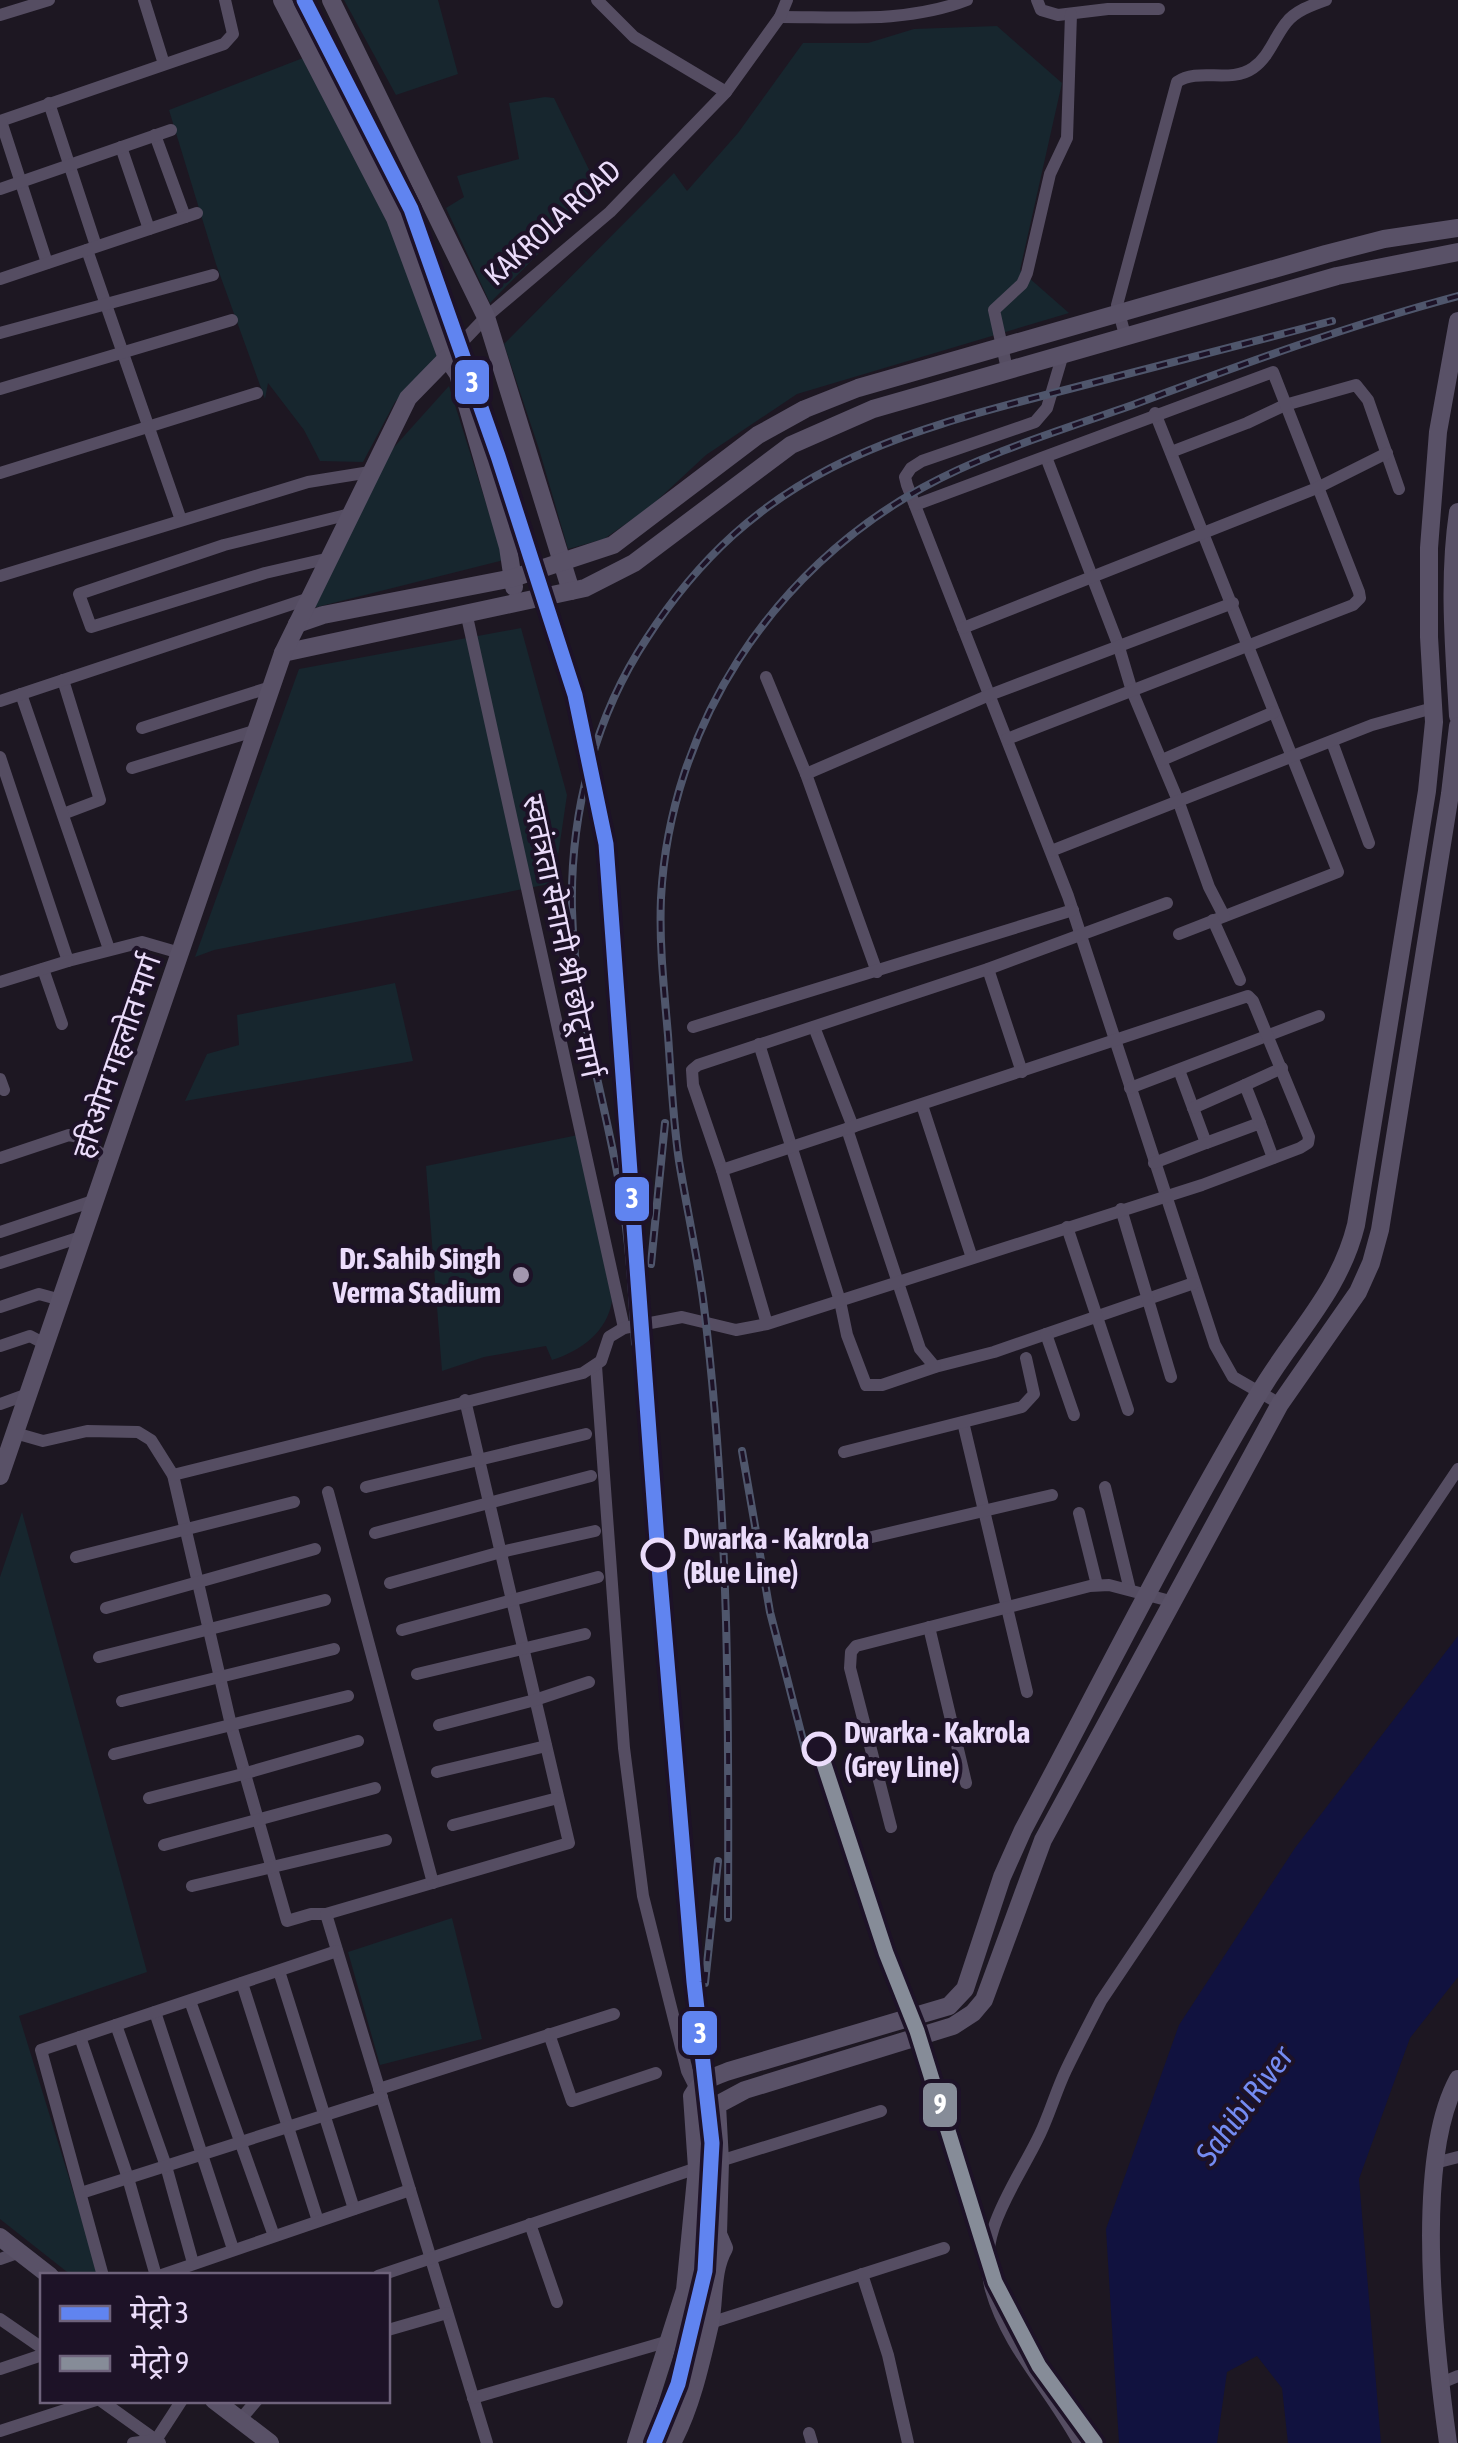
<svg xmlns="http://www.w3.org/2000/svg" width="1458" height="2443" viewBox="0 0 1458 2443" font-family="'Asap Condensed','Noto Sans Devanagari',sans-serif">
<rect width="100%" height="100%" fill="#1d1722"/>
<g fill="#17262e">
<polygon points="344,0 438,0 458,74 396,95"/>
<polygon points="997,26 1062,83 1020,270 1069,313 797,394 706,455 650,507 604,539 568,549 539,449 504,344 674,173 687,191 738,133 803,43 868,43 914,29"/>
<polygon points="303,58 393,232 440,354 395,402 363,462 320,461 304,430 268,383 265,399 216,264 169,110"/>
<polygon points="545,97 554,98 598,188 596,195 490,303 446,208 464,197 457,176 519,159 509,103"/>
<polygon points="449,386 504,560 313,608 387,455"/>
<polygon points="521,628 567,795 554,883 214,950 195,957 299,669"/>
<polygon points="395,983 413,1061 185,1101 207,1054 239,1045 237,1015"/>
<path d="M578,1135L612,1301C607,1332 581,1351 552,1360L546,1346L484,1357L442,1371L426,1166Z"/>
<polygon points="22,1512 147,1972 19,2016 99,2275 71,2275 0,2219 0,1577"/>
<polygon points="452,1918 482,2039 380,2065 348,1952"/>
</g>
<polygon fill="#11123f" points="1458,1636 1458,1977 1410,2038 1359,2179 1381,2443 1288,2443 1282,2388 1257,2356 1227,2372 1217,2443 1119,2443 1106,2229 1179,2025 1295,1848"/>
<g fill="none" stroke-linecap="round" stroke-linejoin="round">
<g stroke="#554d62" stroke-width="12">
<polyline points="144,0 164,64"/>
<polyline points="597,0 634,37 726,92"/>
<polyline points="1037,0 1041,10 1058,15 1108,9 1159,9"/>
<polyline points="0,15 49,0"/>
<path d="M780,17C842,17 908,23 967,0"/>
<polyline points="49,103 96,246"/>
<polyline points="0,121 224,44 233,34 225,0"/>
<polyline points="1,121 47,263"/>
<polyline points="155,135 185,217"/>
<polyline points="121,147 149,229"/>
<polyline points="0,189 171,130"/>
<polyline points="87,250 181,520"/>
<polyline points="0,279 197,213"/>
<polyline points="0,333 213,275"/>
<path d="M1125,335L1117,305L1177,82C1199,67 1230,84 1253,68C1269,57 1274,38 1286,23C1295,11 1312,5 1326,0"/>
<polyline points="1063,354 1047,408 1035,422 922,461 911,468 905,477 907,485 1068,896 1215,1345 1233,1377 1280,1404"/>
<polyline points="447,358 486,317 610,212 726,92 780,17 787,0"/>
<polyline points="1007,369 994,310 1022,284 1027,273 1050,174 1067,138 1071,14"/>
<polyline points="0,389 232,320"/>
<polyline points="1155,413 1338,872 1179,934"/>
<polyline points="1171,452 1247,423 1285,405 1356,385 1368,400 1399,489"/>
<polyline points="1046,457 1118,644 1132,691 1179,803 1209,887 1224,916"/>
<polyline points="0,473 257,393"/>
<polyline points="915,505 1273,372 1359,592 1360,598 1353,605 1007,739"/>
<polyline points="330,558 265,573 91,627 79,594 224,545 350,514"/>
<polyline points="0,576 308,482 370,472"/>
<polyline points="466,612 624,1328"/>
<polyline points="963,628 1317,488 1387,453"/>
<polyline points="766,677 806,774 877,972"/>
<polyline points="63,680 100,800 63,814"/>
<polyline points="21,694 109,949"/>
<polyline points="0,701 310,598"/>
<polyline points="142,728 271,687"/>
<polyline points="1332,742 1369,843"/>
<polyline points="0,757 68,961 142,942 180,953"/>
<polyline points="1162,760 1274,712"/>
<polyline points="132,768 254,731"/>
<polyline points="806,774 987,696 1233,603"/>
<polyline points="1051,851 1372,725 1433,708"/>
<polyline points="1213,920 1240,980"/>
<polyline points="43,969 62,1024"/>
<polyline points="988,969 1022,1072"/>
<polyline points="0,982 68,961"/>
<polyline points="693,1027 1073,910"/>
<polyline points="814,1027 853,1127"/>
<polyline points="759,1044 840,1301 847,1335 866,1385 882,1385 935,1367 994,1352 1194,1283"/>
<polyline points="1179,1070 1206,1143 1260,1123 1273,1158"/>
<polyline points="0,1079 4,1090"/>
<polyline points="1245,1085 1282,1068"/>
<polyline points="1130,1088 1319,1016"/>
<polyline points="922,1105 972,1258"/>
<polyline points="1193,1108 1245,1085 1260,1123"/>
<polyline points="847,1129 920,1349 935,1367"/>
<polyline points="0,1158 69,1135 79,1137 110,1161"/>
<polyline points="1154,1163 1206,1143"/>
<polyline points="722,1170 693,1085 692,1070 698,1065 988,969 1167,903"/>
<polyline points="1121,1209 1171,1377"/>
<polyline points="1067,1227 1128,1410"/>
<polyline points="0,1232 96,1200"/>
<polyline points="0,1263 84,1236"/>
<polyline points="0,1307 39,1294 61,1300"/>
<polyline points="1046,1334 1074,1415"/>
<polyline points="0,1346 30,1336 45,1344"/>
<polyline points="596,1366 624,1748 643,1896 687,2071 696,2089 717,2105"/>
<polyline points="0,1404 28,1394"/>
<polyline points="963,1422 1027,1692"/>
<polyline points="15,1433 43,1441 87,1431 138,1432 151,1440 173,1475 231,1725 287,1921 311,1914 326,1914 569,1843 465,1400"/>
<polyline points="844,1452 1022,1407 1034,1394 1026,1358"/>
<polyline points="173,1475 583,1373 601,1361 609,1337 624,1328 682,1317 736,1330 767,1324 1202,1185 1300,1148 1308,1143 1309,1137 1253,1001 1248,996 722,1170 767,1324"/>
<polyline points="366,1487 586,1434"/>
<polyline points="1105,1487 1130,1590"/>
<polyline points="328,1492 433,1883"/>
<polyline points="1079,1513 1097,1585"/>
<polyline points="375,1533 591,1476"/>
<polyline points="855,1541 1052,1495"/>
<polyline points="76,1557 294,1502"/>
<polyline points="390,1583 501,1552 595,1531"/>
<polyline points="106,1608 315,1549"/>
<polyline points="929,1627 966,1783"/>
<polyline points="402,1630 598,1577"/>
<polyline points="99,1657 325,1600"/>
<polyline points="417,1674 585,1634"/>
<polyline points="122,1701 334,1649"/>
<polyline points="439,1725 535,1700 589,1682"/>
<polyline points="114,1754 348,1696"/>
<polyline points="437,1772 546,1746"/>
<polyline points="149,1798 243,1774 358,1741"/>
<polyline points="453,1825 558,1798"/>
<polyline points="891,1827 850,1668 851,1652 856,1646 1090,1586 1109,1585 1174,1602"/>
<polyline points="164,1845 375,1788"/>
<polyline points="192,1886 386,1840"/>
<polyline points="326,1914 487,2443"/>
<polyline points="279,1971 354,2209"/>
<polyline points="242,1983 318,2221"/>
<polyline points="190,2001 274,2236"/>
<polyline points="155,2012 233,2249"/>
<polyline points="116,2025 166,2166 193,2263"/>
<polyline points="549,2034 572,2101 656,2073"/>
<polyline points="80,2037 128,2178 156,2276"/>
<polyline points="379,2089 614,2014"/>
<polyline points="720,2161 881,2111"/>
<polyline points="1435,2163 1458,2157"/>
<polyline points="81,2193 382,2097"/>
<polyline points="530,2224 557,2302"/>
<polyline points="0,2259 20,2252"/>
<polyline points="862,2274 888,2355 908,2443"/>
<polyline points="103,2276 41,2050 337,1951"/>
<polyline points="159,2276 410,2190"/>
<polyline points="378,2276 697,2168"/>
<polyline points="0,2319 42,2348"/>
<polyline points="710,2323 944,2248"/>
<polyline points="388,2330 447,2313"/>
<polyline points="0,2369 42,2355"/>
<polyline points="1441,2383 1458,2376"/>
<polyline points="473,2398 669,2341"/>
<polyline points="100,2400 160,2443"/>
<polyline points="240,2420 257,2400"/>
<polyline points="0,2431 96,2400"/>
<polyline points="809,2433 812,2443"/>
<polyline points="133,2443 156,2440 182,2400"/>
<path d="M1079,2443C1052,2392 1007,2347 991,2290C975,2233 1017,2183 1040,2134C1050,2113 1056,2091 1066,2070C1077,2047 1089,2024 1101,2001L1458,1469"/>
</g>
<g stroke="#595167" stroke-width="18">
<polyline points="282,0 395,218 447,358 458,374 508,547 514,587"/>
<polyline points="331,0 486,317 571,591"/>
<path d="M1458,512C1448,579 1454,648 1458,716"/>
<polyline points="297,624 323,615 513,578 613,545 758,435 805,409 858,388 1326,254 1384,239 1458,228"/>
<polyline points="283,653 585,588 634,563 791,445 873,409 1337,276 1458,252"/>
<polyline points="0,1476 283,653 408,398 447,358"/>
<polyline points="0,2237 50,2276"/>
<polyline points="214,2400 270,2443"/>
<path d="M636,2443L685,2290L697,2168L692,2096C700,2081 713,2077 729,2071L949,2006L965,1989L1002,1877L1023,1830C1100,1685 1174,1537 1258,1395C1292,1336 1339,1294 1356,1225L1427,791L1434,722L1429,637V548L1438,432L1458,321"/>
<path d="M672,2443C691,2408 701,2363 710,2324C715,2298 711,2271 724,2248L718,2234L720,2161L717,2105L745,2090L953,2026L973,2013L984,2000L1043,1840L1280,1404L1358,1292L1371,1263L1380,1230L1450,794L1458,726"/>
<path d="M1448,2443C1435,2350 1413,2161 1458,2079"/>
</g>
<g stroke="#4f566c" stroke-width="8">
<g id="rail">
<polyline points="651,1264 665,1123"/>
<path d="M635,1343C632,1295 630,1247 622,1200C607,1104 574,1008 572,910C570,814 594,718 647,638C755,471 888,435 1069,389C1157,366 1245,344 1332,321"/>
<polyline points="742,1451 770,1612 806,1752"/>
<path d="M728,1918C729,1714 729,1510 704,1307C698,1258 687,1210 679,1161C673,1120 671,1077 668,1035C664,989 659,943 661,898C670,726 772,571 922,488C989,451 1066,429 1138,403C1243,364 1349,325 1458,296"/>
<polyline points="705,1983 718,1861"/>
</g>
</g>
<use href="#rail" stroke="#1d1227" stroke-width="4" stroke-dasharray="11" stroke-linecap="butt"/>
<g stroke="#1d1227" stroke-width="22">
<polyline id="metro-1" points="304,0 411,209 498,456 575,695 606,844 658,1555 694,1982 712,2143 705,2271 678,2384 654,2443"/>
</g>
<g stroke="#1d1227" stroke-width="22">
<polyline id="metro-2" points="819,1749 886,1953 917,2031 995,2282 1039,2366 1095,2443"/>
</g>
<use href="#metro-1" stroke="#6084f0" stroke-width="15"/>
<use href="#metro-2" stroke="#868c98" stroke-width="15"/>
</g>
<circle fill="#a397af" stroke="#1d1227" stroke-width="4" cx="521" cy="1275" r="10"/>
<g fill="#1d1227" stroke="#ebdcfb" stroke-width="5">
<circle cx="658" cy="1555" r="15"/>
<circle cx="819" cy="1749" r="15"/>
</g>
<g text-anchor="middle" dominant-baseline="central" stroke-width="8" stroke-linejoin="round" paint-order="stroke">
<g font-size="30" fill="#ebdcfb" stroke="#1d1227">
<text transform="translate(552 222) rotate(-42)">KAKROLA ROAD</text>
<text transform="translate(563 936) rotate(78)">स्वतंत्रता सेनानी श्री छोटू मार्ग</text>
<text transform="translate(116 1056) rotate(-71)">हरिओम गहलोत मार्ग</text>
</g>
<g font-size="30" font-weight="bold" fill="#ebdcfb" stroke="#1d1227" text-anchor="end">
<text x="501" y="1258">Dr. Sahib Singh<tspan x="501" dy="34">Verma Stadium</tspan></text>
</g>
<g font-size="30" font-weight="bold" fill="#ebdcfb" stroke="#1d1227" text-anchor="start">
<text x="683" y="1538">Dwarka - Kakrola<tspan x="683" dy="34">(Blue Line)</tspan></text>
<text x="844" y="1732">Dwarka - Kakrola<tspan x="844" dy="34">(Grey Line)</tspan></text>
</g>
<g font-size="32" font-style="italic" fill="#748bf1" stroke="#1d1227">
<text transform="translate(1244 2105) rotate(-53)">Sahibi River</text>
</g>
</g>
<g stroke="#1d1227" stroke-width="4">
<rect x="453" y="358" width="38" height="48" rx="10" fill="#6084f0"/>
<rect x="613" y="1175" width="38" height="48" rx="10" fill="#6084f0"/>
<rect x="680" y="2009" width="39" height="48" rx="10" fill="#6084f0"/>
<rect x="921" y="2081" width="38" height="48" rx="10" fill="#868c98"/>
</g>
<g font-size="28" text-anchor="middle" font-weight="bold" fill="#fff">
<text x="472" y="392">3</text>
<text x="632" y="1208">3</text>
<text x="700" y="2043">3</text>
<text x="940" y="2114">9</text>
</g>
<rect x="40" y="2273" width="350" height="130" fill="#1d1227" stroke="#6f637c" stroke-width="2.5"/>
<rect x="60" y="2306" width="50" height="15" fill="#6084f0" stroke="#6f637c" stroke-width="2.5"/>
<text x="130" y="2323" font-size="30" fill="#ebdcfb">मेट्रो 3</text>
<rect x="60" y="2356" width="50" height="15" fill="#868c98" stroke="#6f637c" stroke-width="2.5"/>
<text x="130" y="2373" font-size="30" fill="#ebdcfb">मेट्रो 9</text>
</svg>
